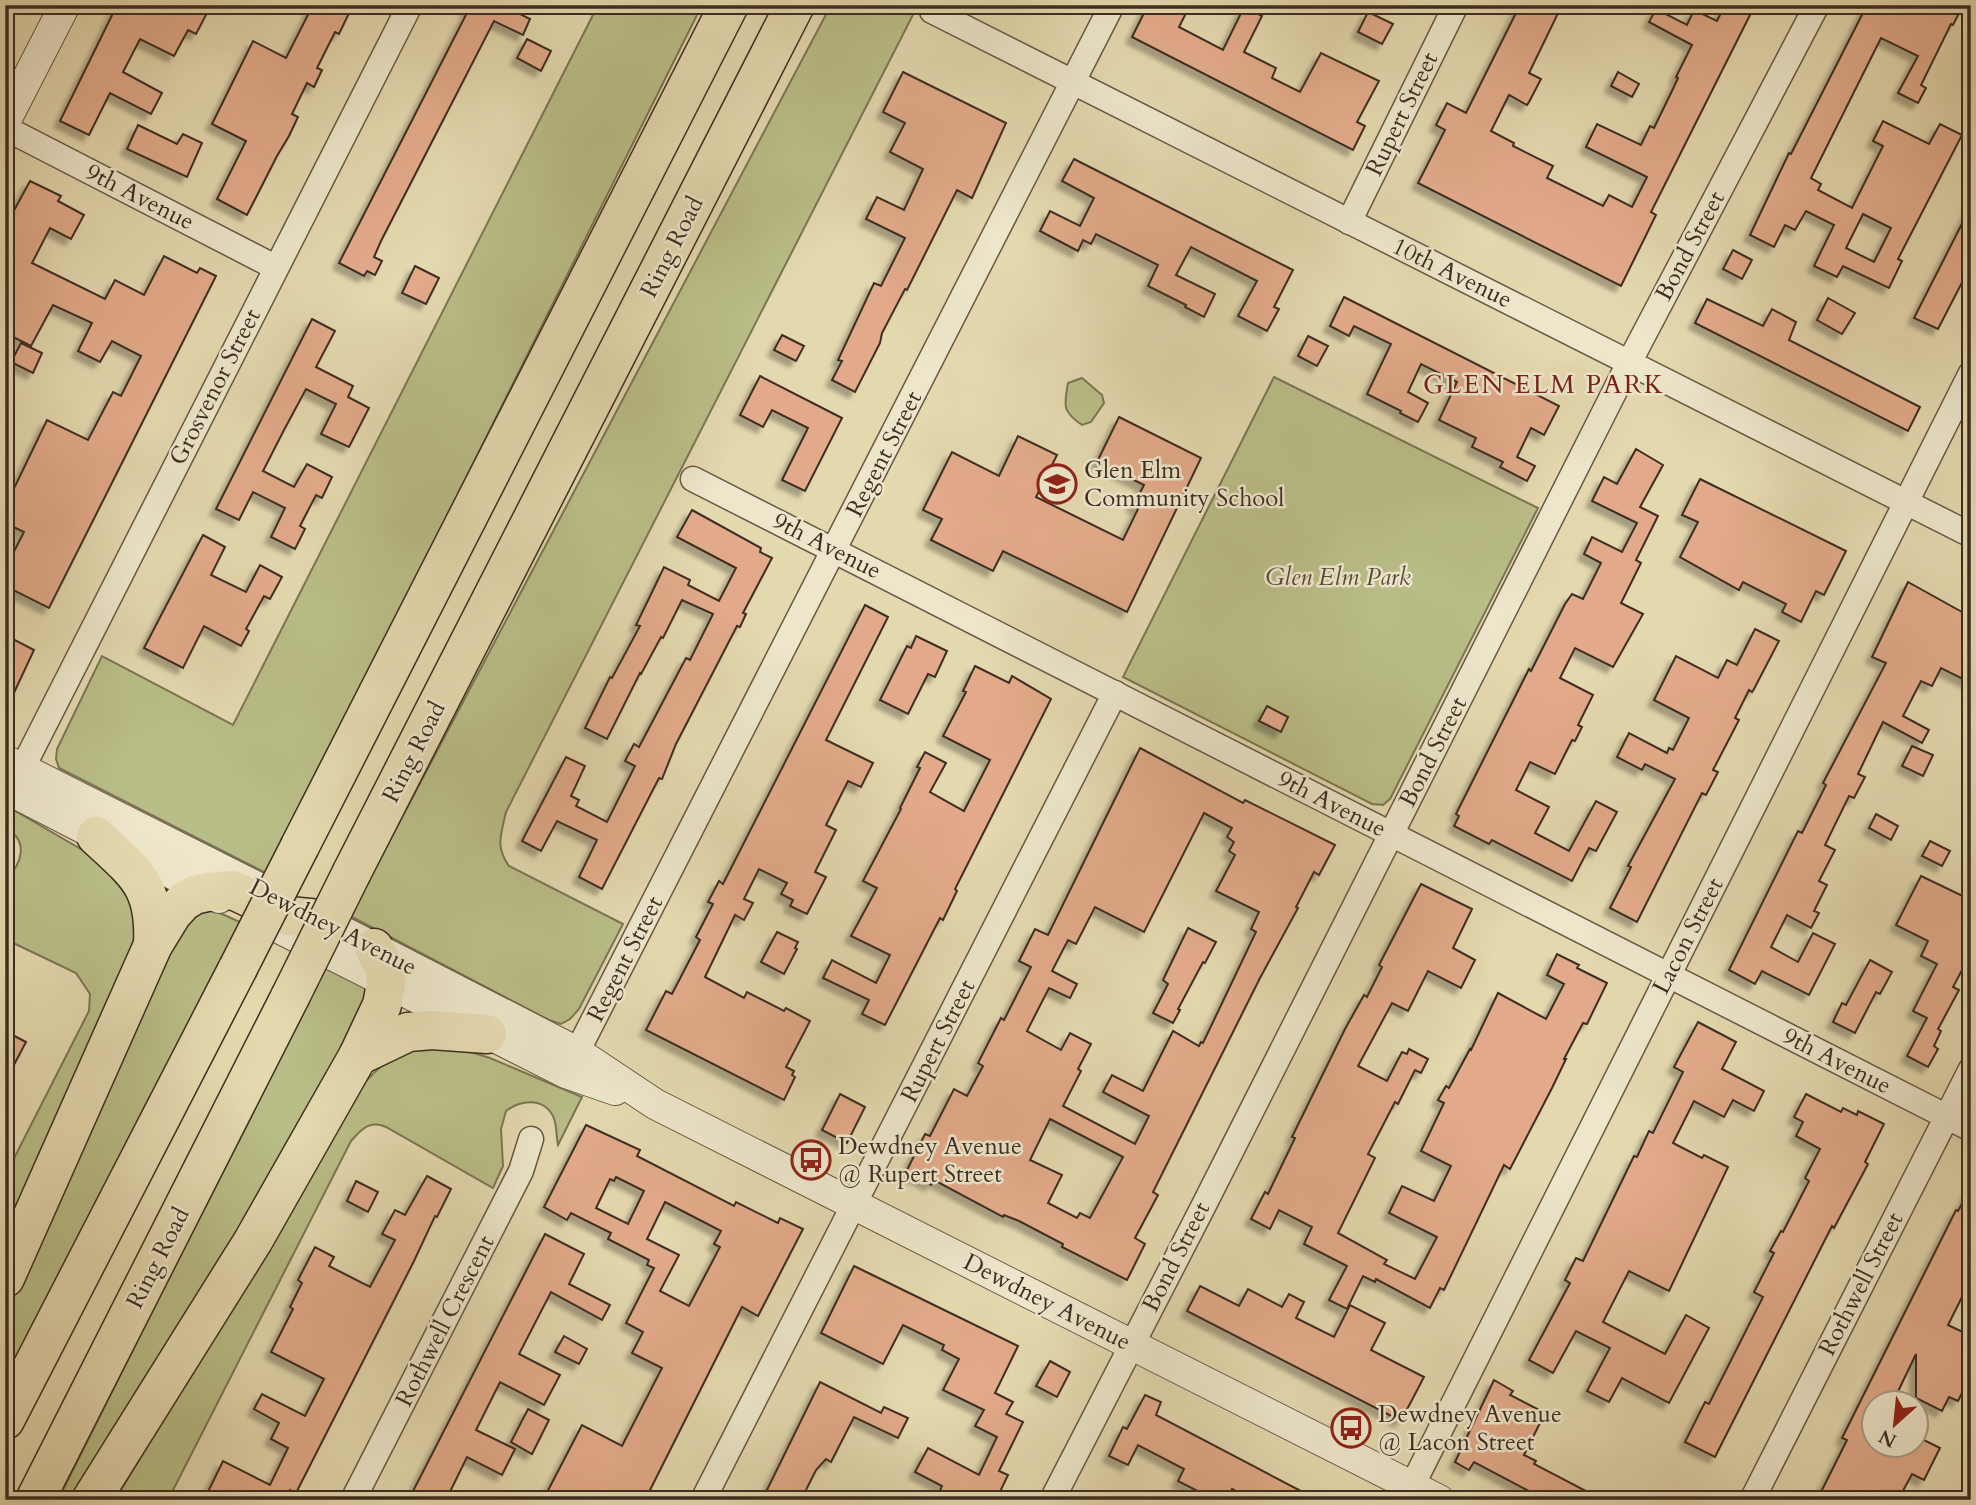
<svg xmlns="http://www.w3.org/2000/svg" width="1976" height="1505" viewBox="0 0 1976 1505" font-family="Cardo,serif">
<defs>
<filter id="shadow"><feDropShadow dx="-6" dy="6" stdDeviation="2" flood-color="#0004"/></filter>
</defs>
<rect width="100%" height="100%" fill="#e4d8af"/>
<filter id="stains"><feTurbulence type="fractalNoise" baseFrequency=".00286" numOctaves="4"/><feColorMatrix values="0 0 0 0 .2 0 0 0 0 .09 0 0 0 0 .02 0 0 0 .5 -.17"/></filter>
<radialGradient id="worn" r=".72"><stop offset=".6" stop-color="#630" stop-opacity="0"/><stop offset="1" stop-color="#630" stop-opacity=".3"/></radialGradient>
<g fill="#b9bd87" stroke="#7b7554" stroke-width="2">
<polygon points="598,5 702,5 268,874 59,768 56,759 57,749 102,656 233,725"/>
<path d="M831,5H918L506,812C501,834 495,847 509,866L623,924L579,1009L570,1019L561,1024L549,1020L350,916Z"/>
<polygon points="1274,377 1538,508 1390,799 1383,805 1372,804 1123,677"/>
<path d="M1082,378L1102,395L1104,403L1091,422L1082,425C1062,411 1064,406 1068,383Z"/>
<path d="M5,805L98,859L133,898L135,942L40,1152L5,1240V1176L89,1011L90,994L76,973L5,939V879C23,864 29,840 5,828Z"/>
<polygon points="211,909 242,923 5,1385 5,1314 40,1226 186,917"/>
<polygon points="325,965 369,988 310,1116 77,1500 58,1500"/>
<path d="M412,1045L464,1050L490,1058L582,1097L558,1145C556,1136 557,1124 553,1116C543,1097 520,1100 506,1111L501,1129L503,1166L493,1188L386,1127C369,1120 362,1129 351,1141L168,1500H115L266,1250L358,1091C374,1070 390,1058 412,1045Z"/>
</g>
<g fill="#e2aa8a" stroke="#3d2d21" stroke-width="2" fill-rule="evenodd" filter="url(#shadow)">
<polygon points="117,5 187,5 206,15 196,34 188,30 174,56 140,39 123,72 162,93 151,114 110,93 89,135 60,121"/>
<polygon points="313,5 353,5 339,34 335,32 317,68 322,70 314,87 307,83 292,114 298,117 289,136 277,156 247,215 217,199 246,141 212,124 253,41 286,58"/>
<polygon points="462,5 502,5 530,19 523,35 494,21 381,241 374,257 382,261 375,275 367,271 364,276 339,263 469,9"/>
<polygon points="1148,5 1190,5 1179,27 1223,50 1244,7 1262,16 1244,52 1276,68 1272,78 1300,92 1321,53 1379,81 1357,122 1365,126 1353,150 1132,37"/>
<polygon points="1520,5 1562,5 1529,73 1541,79 1529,102 1527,105 1509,95 1491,131 1514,143 1513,146 1553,166 1547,178 1603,206 1609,195 1632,207 1647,177 1586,147 1597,124 1641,145 1650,126 1654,128 1671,93 1678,78 1676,77 1692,45 1649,22 1656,9 1687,25 1694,10 1717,21 1725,5 1755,5 1651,212 1656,215 1621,286 1418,183 1445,130 1436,125 1447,103 1466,113"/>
<path d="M1867,5H1963L1953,25L1951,24L1921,85L1926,88L1918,103L1898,93L1918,56L1881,38L1811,178L1821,184L1818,190L1852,208L1883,146L1873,141L1883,121L1929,144L1940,124L1962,135L1898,259L1902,261L1889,288L1843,266L1837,277L1814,266L1834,225L1806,211L1795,230L1785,225L1774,247L1750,235L1789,153L1791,154ZM1863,214L1891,228L1874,262L1846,248Z"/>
<polygon points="1368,12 1393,24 1382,44 1358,32"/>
<polygon points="527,39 551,51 541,71 517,58"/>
<polygon points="903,72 1006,123 972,198 957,190 907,290 905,289 882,333 880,343 855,392 832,380 842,361 838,360 874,283 881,286 905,238 866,219 877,197 904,210 923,169 890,152 905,123 883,112"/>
<polygon points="1618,72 1639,84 1632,97 1611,86"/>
<polygon points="138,125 177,144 183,134 202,143 187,177 127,149"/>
<polygon points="1074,159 1293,270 1274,307 1279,309 1267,331 1238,316 1257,281 1191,247 1176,275 1215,294 1204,317 1185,307 1186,305 1148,286 1158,265 1096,234 1091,244 1083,240 1078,251 1040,231 1050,211 1080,226 1094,198 1062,181"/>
<polygon points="30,181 61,196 58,201 84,215 71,239 50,228 32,263 105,299 115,280 144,295 164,256 197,273 200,268 216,276 49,608 5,586 5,569 24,532 5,523 5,507 47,420 88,440 113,392 121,396 141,356 112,341 100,362 78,351 92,323 53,305 31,346 5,333 5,227"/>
<polygon points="1971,206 1971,265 1938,329 1914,318"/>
<polygon points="1733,250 1752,260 1742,279 1723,269"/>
<polygon points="415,266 439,278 426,304 402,293"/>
<polygon points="1344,297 1559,406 1544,435 1531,428 1517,457 1535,466 1527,481 1500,467 1503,462 1472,447 1476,438 1439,420 1457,382 1421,364 1408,392 1428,403 1418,422 1400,413 1401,411 1367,394 1391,344 1354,326 1349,336 1330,326"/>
<polygon points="1828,298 1855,313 1842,334 1817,320"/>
<polygon points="1707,299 1763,326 1772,309 1796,322 1789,340 1920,407 1908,431 1695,323"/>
<polygon points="312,319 335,331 316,367 353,386 348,397 369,408 349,447 321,434 336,404 306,389 284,430 263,471 294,487 307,464 332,477 322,498 316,495 300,526 305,529 295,549 271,537 285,508 253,492 239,520 216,509"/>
<polygon points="782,335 804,346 796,361 774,350"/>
<polygon points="1308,336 1328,346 1317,366 1298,356"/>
<polygon points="21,343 42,353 33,373 11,362"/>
<polygon points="760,376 842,418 805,491 782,480 808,428 772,410 763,427 740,415"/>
<polygon points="1119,417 1201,458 1127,612 1003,551 993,571 931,540 942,519 923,510 952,452 999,476 1018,436 1057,455 1036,497 1123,540 1138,509 1133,506 1144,485 1097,462"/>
<polygon points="1636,449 1663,465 1640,507 1658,516 1636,560 1641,563 1621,603 1643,614 1613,667 1575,648 1560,678 1593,695 1578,725 1582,727 1575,741 1572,740 1555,774 1530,762 1516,790 1549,807 1535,833 1569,851 1596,801 1617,812 1596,851 1589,848 1572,881 1492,840 1489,844 1454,826 1459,816 1456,814 1529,669 1531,671 1565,604 1572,594 1583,599 1601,563 1584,554 1592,537 1622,552 1637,523 1592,501 1604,477 1617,484"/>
<polygon points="1700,479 1846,551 1824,595 1816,591 1801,622 1782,612 1786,604 1743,582 1739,590 1680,557 1698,522 1682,515"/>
<polygon points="692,510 761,548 760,552 772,558 743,613 746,614 740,627 737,626 676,744 662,779 659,778 602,889 579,877 597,840 557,821 541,851 522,841 566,757 585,766 571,796 579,800 576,806 607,822 635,766 625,761 634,744 639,747 686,658 690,660 713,614 682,600 663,638 661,637 641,674 640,673 607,739 585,728 610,677 612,678 640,626 636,625 655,586 664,567 690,580 688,585 719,601 736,568 677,537"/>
<polygon points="203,535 225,547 211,575 246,592 260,565 282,577 270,599 264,596 246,629 249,631 241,646 204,626 183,668 144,648"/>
<polygon points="1908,582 1971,617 1971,683 1941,668 1932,686 1921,681 1903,716 1929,730 1922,743 1883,722 1858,774 1865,777 1854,798 1849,796 1825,845 1835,850 1819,881 1827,885 1814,911 1819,913 1811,928 1787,915 1771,947 1798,962 1813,933 1835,944 1809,995 1762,971 1755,984 1729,970 1798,831 1802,833 1826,785 1823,783 1886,663 1872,657"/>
<polygon points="865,605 888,617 826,740 873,763 861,787 848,781 826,825 836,830 815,872 826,877 807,914 790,906 793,900 781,894 787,883 759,869 744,899 753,903 744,920 735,915 705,977 744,998 747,992 784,1011 786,1008 810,1021 786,1067 794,1071 792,1075 795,1077 784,1100 646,1030 666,991 672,994 700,940 696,937 713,904 708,902 719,881 723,884"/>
<polygon points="1755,629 1779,641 1754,689 1752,692 1749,690 1735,718 1739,720 1713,770 1718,772 1706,795 1702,793 1637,922 1610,908 1631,867 1628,866 1675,779 1645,764 1642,770 1617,757 1629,733 1667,753 1669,748 1673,750 1689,718 1654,700 1676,656 1718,678 1727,660 1737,665"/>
<polygon points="916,636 947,651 935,677 928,674 908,714 880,700 907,646 911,648"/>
<polygon points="5,640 13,644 15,640 34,650 5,712"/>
<polygon points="975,666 1009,683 1012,676 1051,699 955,889 957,891 943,920 940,918 885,1025 862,1014 869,1000 823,978 832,960 876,983 890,955 851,936 877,888 863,881 901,809 900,808 920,768 917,767 925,752 946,763 930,792 964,811 990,760 943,736 966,692 963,691"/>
<polygon points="1267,706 1288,717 1281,732 1259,721"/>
<polygon points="1912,746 1933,755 1923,776 1902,766"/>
<path d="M1140,748L1243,803L1245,800L1335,845L1319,875L1314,872L1296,907L1298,908L1260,978L1153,1192L1158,1195L1135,1238L1145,1244L1127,1280L1062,1247L1063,1244L1019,1221L1004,1215L1003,1217L934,1180L931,1185L906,1172L925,1134L930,1136L954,1089L967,1096L983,1066L978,1063L1001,1018L1004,1020L1031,967L1019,961L1035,929L1048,935ZM1204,813L1232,828L1227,837L1234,842L1229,851L1235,855L1216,891L1259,912L1251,929L1256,932L1203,1043L1201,1042L1199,1046L1173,1031L1143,1091L1112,1075L1103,1092L1149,1116L1135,1144L1063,1106L1081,1071L1078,1069L1091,1044L1070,1033L1061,1050L1027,1031L1049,988L1070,998L1077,984L1052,971L1068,940L1076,944L1095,907L1144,932ZM1050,1119L1123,1157L1090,1218L1080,1213L1077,1218L1048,1203L1062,1175L1030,1160Z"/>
<polygon points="1876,814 1898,826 1891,840 1869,828"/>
<polygon points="1930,841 1950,851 1942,866 1922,856"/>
<polygon points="1921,876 1971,900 1971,953 1953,987 1959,990 1938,1029 1941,1031 1934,1046 1938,1049 1928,1067 1907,1056 1927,1018 1913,1011 1937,964 1921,956 1928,941 1896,925"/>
<polygon points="1421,884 1472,909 1453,948 1475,960 1461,988 1428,971 1408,1011 1392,1003 1358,1066 1387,1081 1402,1052 1407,1054 1409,1049 1428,1059 1421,1073 1415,1070 1398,1104 1395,1102 1368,1154 1375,1158 1338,1233 1387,1260 1384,1264 1415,1279 1437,1237 1389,1213 1402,1186 1434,1201 1451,1166 1421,1151 1444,1103 1438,1100 1446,1086 1449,1088 1470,1049 1471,1050 1498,993 1546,1019 1564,984 1547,975 1557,954 1579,965 1577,968 1607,983 1587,1024 1583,1023 1564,1059 1566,1059 1552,1088 1510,1169 1504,1165 1444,1290 1440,1288 1430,1308 1376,1279 1375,1282 1363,1276 1347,1309 1329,1300 1347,1266 1304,1244 1312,1227 1279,1210 1270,1229 1251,1219 1265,1192 1268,1194 1295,1138 1292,1137 1345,1029 1364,995 1367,997 1382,967 1379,965"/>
<polygon points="1188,928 1216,942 1205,963 1203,962 1178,1009 1180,1010 1173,1023 1153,1013 1168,984 1163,980"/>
<polygon points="777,932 798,942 795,948 797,949 784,974 761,962"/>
<polygon points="1870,960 1892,972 1880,994 1876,992 1855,1033 1833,1022 1842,1003 1846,1005"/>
<polygon points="1698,1022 1736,1042 1722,1069 1764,1091 1754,1111 1733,1100 1724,1117 1694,1101 1673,1143 1702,1158 1704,1155 1728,1167 1669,1291 1629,1271 1603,1322 1665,1354 1686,1315 1709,1328 1669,1403 1622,1378 1609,1402 1587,1391 1610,1348 1576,1331 1553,1373 1529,1360 1570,1283 1565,1280 1576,1258 1583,1261 1634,1156 1637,1157 1649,1131 1653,1133 1683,1072 1674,1067"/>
<polygon points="5,1031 26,1042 5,1082"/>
<polygon points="840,1094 865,1107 847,1143 822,1130"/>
<polygon points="1806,1094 1841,1112 1843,1108 1857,1115 1858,1111 1884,1124 1865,1162 1868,1164 1834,1228 1832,1226 1715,1457 1685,1442 1705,1402 1709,1404 1763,1297 1754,1292 1774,1253 1770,1251 1781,1231 1783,1232 1809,1181 1805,1178 1820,1149 1796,1136 1803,1122 1794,1117"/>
<path d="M586,1125L640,1150L637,1156L734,1206L736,1202L778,1223L780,1218L803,1229L758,1316L742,1307L645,1500H543L582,1425L622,1446L662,1368L632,1353L643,1332L626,1323L654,1268L647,1265L649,1260L608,1239L611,1233L571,1213L567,1220L544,1207ZM616,1177L644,1191L628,1224L596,1208L610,1179L614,1181ZM665,1202L721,1231L714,1244L720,1247L689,1306L660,1291L679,1255L647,1239Z"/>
<polygon points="427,1176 451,1189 437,1217 435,1216 414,1261 296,1493 290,1490 287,1494 298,1500 204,1500 223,1461 270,1485 288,1448 271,1439 279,1423 254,1409 262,1394 305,1416 324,1379 271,1352 293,1309 290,1307 302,1283 298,1280 315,1247 334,1257 329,1266 370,1287 395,1240 382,1234 395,1210 405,1215"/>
<polygon points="356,1181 378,1192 368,1212 347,1201"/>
<polygon points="1971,1188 1971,1279 1948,1325 1971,1336 1971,1375 1958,1401 1949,1397 1942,1411 1916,1398 1916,1354 1892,1404 1874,1404 1874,1446 1916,1446 1916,1436 1940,1448 1924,1480 1912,1474 1898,1500 1884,1500 1866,1491 1861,1500 1817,1500 1847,1440 1842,1438 1956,1210 1958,1211"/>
<polygon points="545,1234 584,1254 569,1284 610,1305 602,1320 551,1292 519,1354 560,1375 544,1405 500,1382 476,1430 515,1449 502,1475 467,1457 446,1500 420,1500 411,1495"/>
<polygon points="854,1266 1018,1346 995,1393 1013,1402 1006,1414 1023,1422 999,1471 1008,1475 996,1500 936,1500 942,1486 915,1472 928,1448 979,1475 997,1437 975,1426 984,1410 943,1390 959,1359 942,1350 944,1345 903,1325 883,1364 821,1333"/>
<polygon points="1200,1286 1239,1306 1248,1289 1282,1307 1289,1294 1304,1302 1296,1318 1334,1337 1350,1305 1385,1323 1371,1350 1424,1377 1401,1421 1187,1311"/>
<polygon points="564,1336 587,1349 579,1364 555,1352"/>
<polygon points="1050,1361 1070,1372 1057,1397 1036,1386"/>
<polygon points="1494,1380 1513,1391 1510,1395 1545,1413 1524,1455 1536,1461 1534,1464 1603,1500 1546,1500 1474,1462 1469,1470 1455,1462"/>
<polygon points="820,1382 881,1413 884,1407 908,1418 898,1438 854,1417 831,1462 826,1459 816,1470 801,1500 762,1500"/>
<polygon points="1145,1395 1161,1402 1156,1415 1318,1500 1253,1500 1232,1489 1227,1500 1215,1500 1178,1481 1184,1469 1138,1445 1128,1465 1109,1456 1123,1427 1127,1429"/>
<polygon points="528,1409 549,1420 532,1454 511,1442"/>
</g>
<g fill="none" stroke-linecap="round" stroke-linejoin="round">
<g stroke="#675844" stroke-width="27">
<g id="minor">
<polyline points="932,11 1971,535"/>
<polyline points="5,128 275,267"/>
<polyline points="1349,222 1456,5"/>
<polyline points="693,479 1971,1129"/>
<polyline points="22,769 410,5"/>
<polyline points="577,1052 1112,5"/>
<polyline points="353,1500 521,1171 531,1139"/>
<polyline points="703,1500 1115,693"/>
<polyline points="1052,1500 1203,1207 1630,361 1817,5"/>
<polyline points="1405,1500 1971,373"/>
<polyline points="1752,1500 1971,1069"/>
</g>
</g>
<g stroke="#675844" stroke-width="32">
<g id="tertiary">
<polyline points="5,122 65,5"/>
<polyline points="5,760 261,889"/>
<polyline points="5,788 219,898"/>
<polyline points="309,914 577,1052 655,1104 1439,1500"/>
<polyline points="257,917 566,1073 615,1090"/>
</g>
</g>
<g stroke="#3d2d21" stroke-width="41">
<g id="motorway">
<path d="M96,836C137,874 156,886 153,945"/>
<polyline points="300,846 729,5"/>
<polyline points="352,872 795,5"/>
<polyline points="358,1056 408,1032 432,1030 487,1034"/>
<polyline points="5,1278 153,945 172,914 183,902 194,895 207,892 233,890 289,916 319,919"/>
<polyline points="5,1420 238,968"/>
<polyline points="35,1500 290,997"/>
<polyline points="91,1500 253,1241 358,1056 382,1005 386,984 385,969 374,948"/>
</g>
</g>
<use href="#minor" stroke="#ede6cb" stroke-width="24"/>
<use href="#tertiary" stroke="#ede6cb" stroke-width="30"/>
<use href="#motorway" stroke="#e4d8af" stroke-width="38"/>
<g stroke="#3d2d21" stroke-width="41" stroke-linecap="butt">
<g id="motorway-bridge">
<polyline points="238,968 300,846"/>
<polyline points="290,997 352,872"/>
</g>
</g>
<use href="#motorway-bridge" stroke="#e4d8af" stroke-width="38"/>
</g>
<defs>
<g id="school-ring" transform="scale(2.0125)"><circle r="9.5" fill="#ede6cb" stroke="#8f2418" stroke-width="1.5"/><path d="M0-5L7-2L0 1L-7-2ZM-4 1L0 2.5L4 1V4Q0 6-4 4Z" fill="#8f2418"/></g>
<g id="bus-ring" transform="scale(2.0125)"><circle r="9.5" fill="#ede6cb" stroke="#8f2418" stroke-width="1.5"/><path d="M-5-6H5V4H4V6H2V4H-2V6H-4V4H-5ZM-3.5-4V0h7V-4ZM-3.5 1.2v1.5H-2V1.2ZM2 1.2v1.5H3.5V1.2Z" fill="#8f2418"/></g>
</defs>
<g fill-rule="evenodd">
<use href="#school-ring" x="1057" y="484"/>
<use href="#bus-ring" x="811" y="1160"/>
<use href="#bus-ring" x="1351" y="1428"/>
</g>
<g text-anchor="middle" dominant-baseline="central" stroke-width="5" stroke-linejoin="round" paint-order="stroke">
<g font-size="24" fill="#3d2d21" stroke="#ede6cb">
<text transform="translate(1402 114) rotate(-64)">Rupert Street</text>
<text transform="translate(140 197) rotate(27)">9th Avenue</text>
<text transform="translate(1690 246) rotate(-62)">Bond Street</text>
<text transform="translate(672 247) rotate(-63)">Ring Road</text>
<text transform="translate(1452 273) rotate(26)">10th Avenue</text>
<text transform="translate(215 387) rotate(-63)">Grosvenor Street</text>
<text transform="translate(884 454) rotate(-63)">Regent Street</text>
<text transform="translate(827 546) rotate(27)">9th Avenue</text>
<text transform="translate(414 752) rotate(-63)">Ring Road</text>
<text transform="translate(1433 752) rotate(-63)">Bond Street</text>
<text transform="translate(1332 804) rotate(27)">9th Avenue</text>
<text transform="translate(333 927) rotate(27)">Dewdney Avenue</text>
<text transform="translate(1688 936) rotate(-63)">Lacon Street</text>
<text transform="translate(625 959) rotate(-63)">Regent Street</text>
<text transform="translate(938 1041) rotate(-63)">Rupert Street</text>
<text transform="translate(1837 1061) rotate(27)">9th Avenue</text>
<text transform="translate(1176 1257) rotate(-63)">Bond Street</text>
<text transform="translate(158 1258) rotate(-63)">Ring Road</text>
<text transform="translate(1861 1284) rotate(-63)">Rothwell Street</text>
<text transform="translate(1047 1302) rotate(27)">Dewdney Avenue</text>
<text transform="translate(445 1321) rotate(-63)">Rothwell Crescent</text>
</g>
<g font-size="24" fill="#3d2d21" stroke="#ede6cb" text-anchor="start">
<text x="1084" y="470">Glen Elm<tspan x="1084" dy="28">Community School</tspan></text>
<text x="838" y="1146">Dewdney Avenue<tspan x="838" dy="28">@ Rupert Street</tspan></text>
<text x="1378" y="1414">Dewdney Avenue<tspan x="1378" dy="28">@ Lacon Street</tspan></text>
</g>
<g font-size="24" font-style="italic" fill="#564a35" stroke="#ede6cb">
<text x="1338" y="577">Glen Elm Park</text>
</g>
<g font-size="26" letter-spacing="2" fill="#7a1f14" stroke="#ede6cb">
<text x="1544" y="384">GLEN ELM PARK</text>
</g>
</g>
<rect width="1976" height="1505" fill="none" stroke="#e4d8af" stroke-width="28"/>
<rect x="7" y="7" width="1962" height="1491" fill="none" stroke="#3d2d21" stroke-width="3.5"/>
<rect x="14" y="14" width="1948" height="1477" fill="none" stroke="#3d2d21" stroke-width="2"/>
<g transform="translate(1895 1424) rotate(207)"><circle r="33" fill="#ede6cb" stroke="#a79c87" stroke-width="2"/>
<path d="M0-5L12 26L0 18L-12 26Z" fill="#8f2418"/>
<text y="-10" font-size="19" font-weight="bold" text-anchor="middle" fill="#3d2d21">N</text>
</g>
<rect width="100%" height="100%" filter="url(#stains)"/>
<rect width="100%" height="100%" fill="url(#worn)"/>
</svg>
